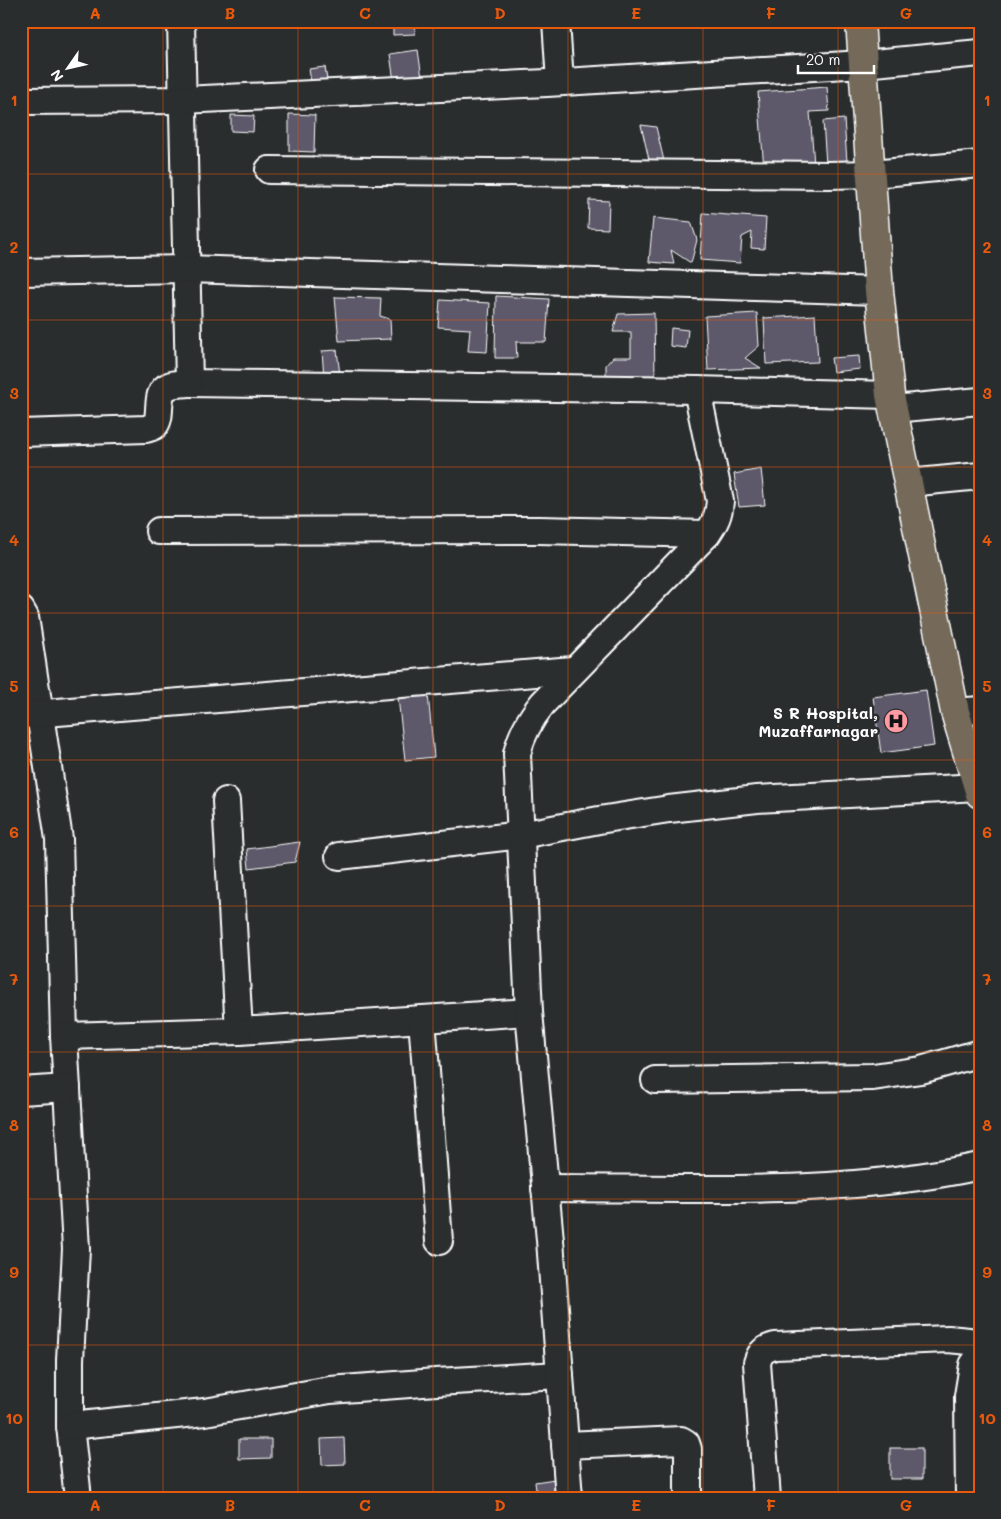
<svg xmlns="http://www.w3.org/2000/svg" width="1001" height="1519" viewBox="0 0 1001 1519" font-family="Mali,sans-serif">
<rect width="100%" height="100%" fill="#2a2d2e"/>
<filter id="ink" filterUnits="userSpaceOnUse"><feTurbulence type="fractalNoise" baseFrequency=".02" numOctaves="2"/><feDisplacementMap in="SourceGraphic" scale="10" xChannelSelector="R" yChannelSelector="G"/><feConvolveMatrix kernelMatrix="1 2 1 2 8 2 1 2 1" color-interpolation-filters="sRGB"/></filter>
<g filter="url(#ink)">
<g fill="#5d596b" stroke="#fff">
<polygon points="393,21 414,21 415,34 393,35"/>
<polygon points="418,50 423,85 395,88 390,54"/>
<polygon points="325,67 328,86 312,89 309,69"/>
<polygon points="827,87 829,111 810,112 814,165 764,169 758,92"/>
<polygon points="289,114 315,115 314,152 289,151"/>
<polygon points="231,115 254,116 253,132 231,131"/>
<polygon points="844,119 847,162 826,164 823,121"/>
<polygon points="641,125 656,127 664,161 650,164"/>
<polygon points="589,200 609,201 608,229 588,228"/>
<polygon points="703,213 766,218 764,249 751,248 752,232 742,237 740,263 700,260"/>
<polygon points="653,218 691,222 697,240 691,263 671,250 674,264 649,262"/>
<polygon points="496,296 549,299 546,342 516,342 517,358 495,358"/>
<polygon points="335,297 381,298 380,316 390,319 391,339 339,341"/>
<polygon points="440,300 490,303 487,352 468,351 470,329 438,327"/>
<polygon points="654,313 655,380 606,381 606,365 613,357 631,357 631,332 613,332 618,314"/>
<polygon points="757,313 759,346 745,358 761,368 708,370 705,316"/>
<polygon points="815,315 818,362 766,364 764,318"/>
<polygon points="671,328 688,330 686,348 670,346"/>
<polygon points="337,350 340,375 324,377 322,351"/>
<polygon points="859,356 860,369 833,372 831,358"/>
<polygon points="761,469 765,505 739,507 734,474"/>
<polygon points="926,690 934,746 881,753 873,697"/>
<polygon points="428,694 434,757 405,760 398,697"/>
<polygon points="300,842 295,862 249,868 247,849"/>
<polygon points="344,1438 345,1464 322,1465 321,1439"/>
<polygon points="239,1439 271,1439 271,1458 239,1459"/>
<rect x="890" y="1448" width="32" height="31"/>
<polygon points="555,1479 558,1498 537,1498 535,1482"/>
</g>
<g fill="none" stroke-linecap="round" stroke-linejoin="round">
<g stroke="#fff" stroke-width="30">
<g id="minor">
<polyline points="181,21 189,383 697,390 890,395"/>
<polyline points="556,21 560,82"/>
<polyline points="21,101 182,100 547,83 863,64 980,53"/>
<polyline points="269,170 829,175 872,174 980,164"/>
<polyline points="21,272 187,269 879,291"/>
<polyline points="893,409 980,401"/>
<path d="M21,433L146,429C149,428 152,427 154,426C164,417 153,392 169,386C175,383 183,384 189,383"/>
<polyline points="908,483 980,476"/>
<polyline points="159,531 539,530 707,534"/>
<polyline points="21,610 25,617 59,839 64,1036 76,1249 70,1360 70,1426 78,1498"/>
<polyline points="955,712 980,710"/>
<polyline points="21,715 573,670"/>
<polyline points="226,801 239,1031 529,1012"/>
<polyline points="339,856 521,835 599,820 669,809 757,799 978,787"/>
<polyline points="422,1019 439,1241"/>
<polyline points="64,1036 239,1031"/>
<polyline points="655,1080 873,1077 921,1070 980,1053"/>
<polyline points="21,1091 67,1088"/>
<path d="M545,1188C690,1188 838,1197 980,1166"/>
<polyline points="70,1426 205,1412 330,1390 436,1382 560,1375"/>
<polyline points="565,1445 681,1440 686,1443 688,1449 688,1498"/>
<path d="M569,1498L550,1240L529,1012L517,754C521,734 530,719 543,703L707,534C715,523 719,515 720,501L697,390"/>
<path d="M767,1498L757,1363C760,1352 764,1349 775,1346L948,1339L969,1341L980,1344"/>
<polyline points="969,1498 968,1396 973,1365 980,1355"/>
</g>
</g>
<g stroke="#fff" stroke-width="31">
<polyline id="major" points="860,21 879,291 890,395 955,712 980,794"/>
</g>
<use href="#minor" stroke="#2a2d2e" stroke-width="26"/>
<use href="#major" stroke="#746a5a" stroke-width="28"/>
</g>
</g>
<path fill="none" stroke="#e8590c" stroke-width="1" stroke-opacity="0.55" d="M163,21V1498M298,21V1498M433,21V1498M568,21V1498M703,21V1498M838,21V1498M21,174H980M21,320H980M21,467H980M21,613H980M21,760H980M21,906H980M21,1052H980M21,1199H980M21,1345H980"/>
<defs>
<g id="hospital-disc" transform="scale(1.25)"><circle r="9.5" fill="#ff9aa2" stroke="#2a2d2e"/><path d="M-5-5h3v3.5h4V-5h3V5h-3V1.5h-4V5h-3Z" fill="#111"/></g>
</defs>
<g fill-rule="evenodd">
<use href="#hospital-disc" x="896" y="721"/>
</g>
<g text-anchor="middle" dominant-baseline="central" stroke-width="5" stroke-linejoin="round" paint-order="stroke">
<g font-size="16" font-weight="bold" fill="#fff" stroke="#2a2d2e" text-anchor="end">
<text x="878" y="712">S R Hospital,<tspan x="878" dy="18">Muzaffarnagar</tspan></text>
</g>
</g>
<rect width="1001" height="1519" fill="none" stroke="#2a2d2e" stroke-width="55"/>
<g transform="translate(68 68) rotate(236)" stroke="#2a2d2e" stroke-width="4" paint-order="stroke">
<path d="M0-4L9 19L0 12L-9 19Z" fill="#ffffff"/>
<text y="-8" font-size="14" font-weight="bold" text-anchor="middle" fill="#ffffff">N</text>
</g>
<path d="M798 65v8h76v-8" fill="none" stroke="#ffffff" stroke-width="2.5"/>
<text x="806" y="65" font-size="15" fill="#ffffff" stroke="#2a2d2e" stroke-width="4" paint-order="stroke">20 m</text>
<rect x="28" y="28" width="946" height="1464" fill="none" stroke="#e8590c" stroke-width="2"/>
<g font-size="16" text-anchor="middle" font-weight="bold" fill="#e8590c">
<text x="95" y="19">A</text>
<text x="230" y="19">B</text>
<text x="365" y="19">C</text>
<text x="500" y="19">D</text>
<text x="636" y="19">E</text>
<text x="771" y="19">F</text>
<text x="906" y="19">G</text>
<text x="14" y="106">1</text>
<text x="987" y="106">1</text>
<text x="14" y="253">2</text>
<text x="987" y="253">2</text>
<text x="14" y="399">3</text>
<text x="987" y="399">3</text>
<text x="14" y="546">4</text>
<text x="987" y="546">4</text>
<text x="14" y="692">5</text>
<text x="987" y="692">5</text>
<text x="14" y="838">6</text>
<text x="987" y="838">6</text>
<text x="14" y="985">7</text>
<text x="987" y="985">7</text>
<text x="14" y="1131">8</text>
<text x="987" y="1131">8</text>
<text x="14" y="1278">9</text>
<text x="987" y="1278">9</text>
<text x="14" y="1424">10</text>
<text x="987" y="1424">10</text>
<text x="95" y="1511">A</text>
<text x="230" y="1511">B</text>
<text x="365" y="1511">C</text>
<text x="500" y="1511">D</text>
<text x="636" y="1511">E</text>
<text x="771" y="1511">F</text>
<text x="906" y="1511">G</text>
</g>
</svg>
